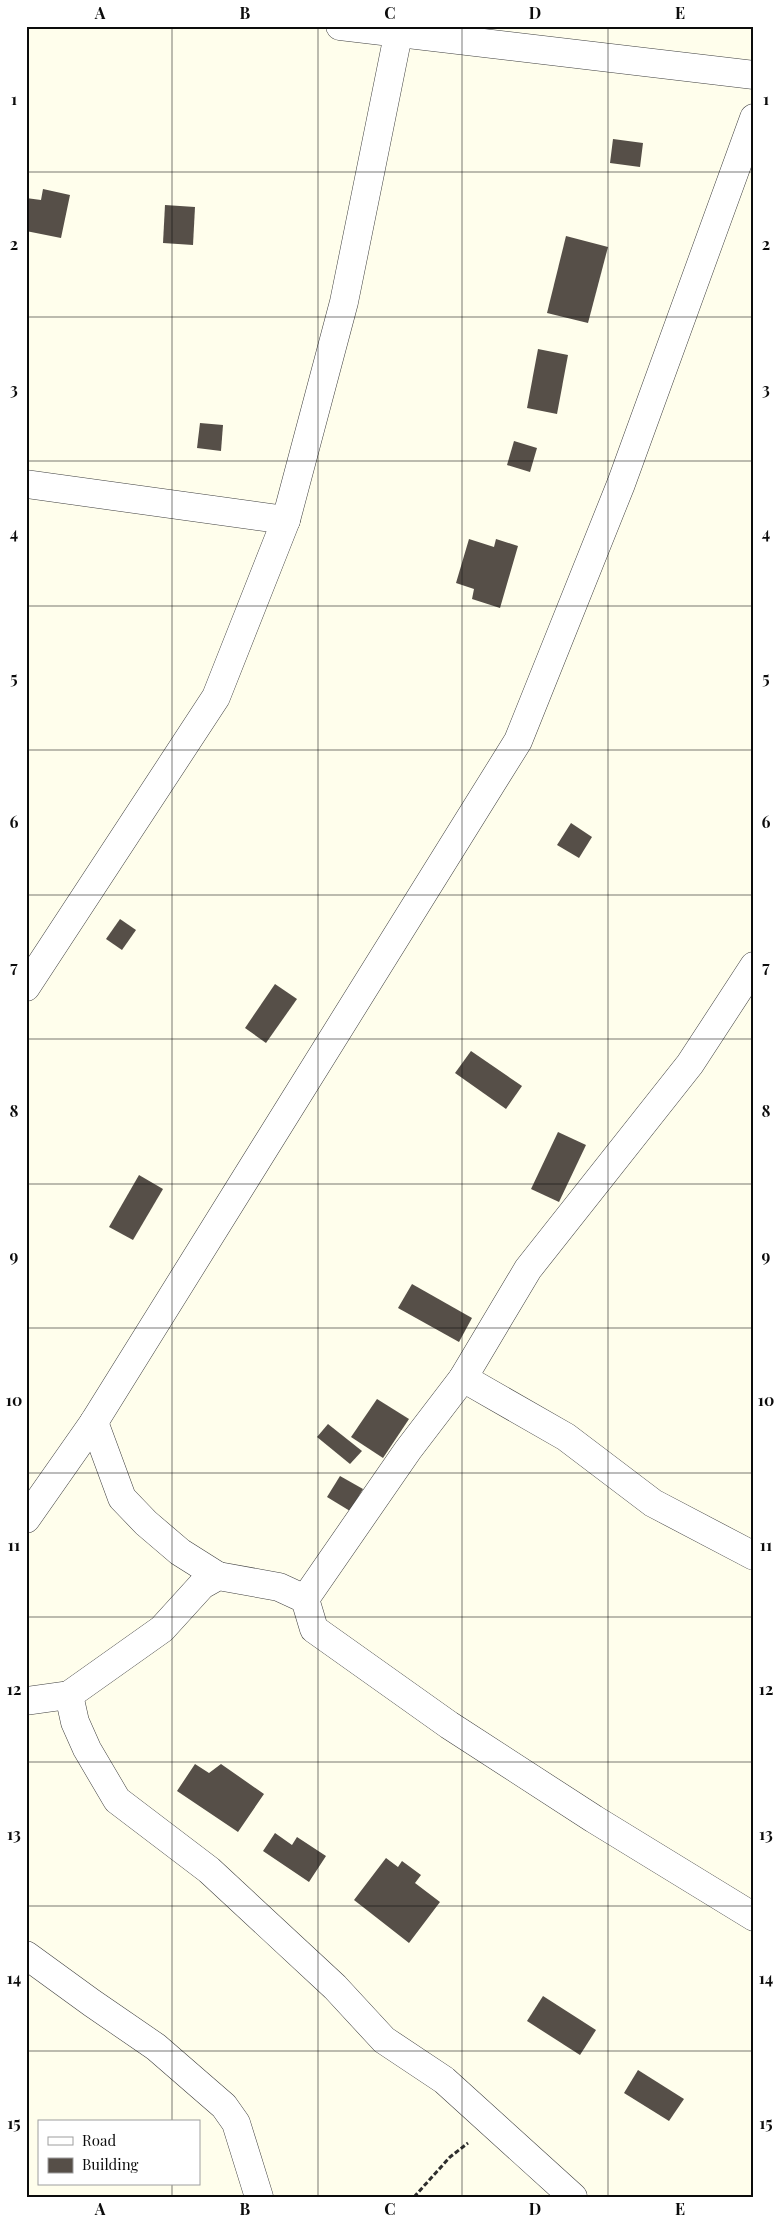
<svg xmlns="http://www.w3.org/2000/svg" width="780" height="2223" viewBox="0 0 780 2223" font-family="'Playfair Display',serif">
<rect width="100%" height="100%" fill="#fffeec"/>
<g fill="#564f48">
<polygon points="613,139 643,143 640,167 610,163"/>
<polygon points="43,189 70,195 61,238 26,231 26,198 41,200"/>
<polygon points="165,205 195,207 193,245 163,243"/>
<polygon points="566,236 608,247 588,323 547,313"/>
<polygon points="538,349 568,355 557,414 527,408"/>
<polygon points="200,423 223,425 221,451 197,448"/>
<polygon points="514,441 537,448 530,472 507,465"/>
<polygon points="469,539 494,547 496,539 518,546 500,608 472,599 474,589 456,583"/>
<polygon points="571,823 592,837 579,858 557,845"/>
<polygon points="120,919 136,930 122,950 106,939"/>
<polygon points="275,984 297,999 266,1043 245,1028"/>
<polygon points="471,1051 522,1086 506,1109 455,1073"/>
<polygon points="558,1132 586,1145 559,1202 531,1189"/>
<polygon points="139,1175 163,1189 133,1240 109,1227"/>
<polygon points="412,1284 472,1318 459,1342 398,1308"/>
<polygon points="377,1399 409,1419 383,1458 351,1437"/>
<polygon points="328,1424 362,1451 350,1464 317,1437"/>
<polygon points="340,1476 363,1489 350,1511 327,1497"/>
<polygon points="195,1764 209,1773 221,1764 264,1794 238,1832 177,1791"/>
<polygon points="275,1833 292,1845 297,1837 326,1856 309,1882 263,1851"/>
<polygon points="386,1858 398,1867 402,1861 421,1875 415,1883 440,1902 409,1943 354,1900"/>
<polygon points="543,1996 596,2030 580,2055 527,2021"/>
<polygon points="638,2070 684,2099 669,2121 624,2093"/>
</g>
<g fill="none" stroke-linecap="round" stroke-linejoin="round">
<g stroke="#3f3f3f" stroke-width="29">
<g id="minor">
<polyline points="340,26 754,75"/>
<polyline points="26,484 286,520"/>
<polyline points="754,966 690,1064 528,1269 463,1378 408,1450 305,1599 314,1629 449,1725 594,1819 754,1917"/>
<polyline points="26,987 216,697 286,520 344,302 398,35"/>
<polyline points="463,1378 566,1437 653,1503 754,1556"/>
<polyline points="94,1422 122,1498 146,1523 180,1552 218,1576"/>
<polyline points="26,1519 94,1422 518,741 621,484 754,118"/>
<polyline points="69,1695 75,1722 87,1749 117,1800 209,1870 335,1987 384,2040 444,2080 573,2197"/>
<polyline points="26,1701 69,1695 162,1629 202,1585 218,1576 279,1587 305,1599"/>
<polyline points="26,1955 92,2003 156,2047 224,2106 236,2123 259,2197"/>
</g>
</g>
<polyline stroke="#2e2e2e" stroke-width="3" stroke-dasharray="5 2.5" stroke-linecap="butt" points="414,2197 450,2157 468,2143"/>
<use href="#minor" stroke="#fff" stroke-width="28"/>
</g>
<path fill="none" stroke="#0c0c0c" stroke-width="1" stroke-opacity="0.55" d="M172,26V2122M318,26V2197M462,26V2197M608,26V2197M26,172H754M26,317H754M26,461H754M26,606H754M26,750H754M26,895H754M26,1039H754M26,1184H754M26,1328H754M26,1473H754M26,1617H754M26,1762H754M26,1906H754M26,2051H754M172,2184V2197"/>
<rect width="780" height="2223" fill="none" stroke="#ffffff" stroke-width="55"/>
<rect x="38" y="2120" width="162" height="65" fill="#ffffff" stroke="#9e9e9e"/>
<rect x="48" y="2137" width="25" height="8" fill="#ffffff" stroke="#9e9e9e"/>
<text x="82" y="2146" font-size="15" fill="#0c0c0c">Road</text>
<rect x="48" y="2158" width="25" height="15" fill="#564f48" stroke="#9e9e9e"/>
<text x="82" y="2170" font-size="15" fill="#0c0c0c">Building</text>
<rect x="28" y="28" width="724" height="2168" fill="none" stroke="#0c0c0c" stroke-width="2"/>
<g font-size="16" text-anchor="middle" font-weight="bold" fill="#0c0c0c">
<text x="100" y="19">A</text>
<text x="245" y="19">B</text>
<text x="390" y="19">C</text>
<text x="535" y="19">D</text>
<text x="680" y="19">E</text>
<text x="14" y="105">1</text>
<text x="766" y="105">1</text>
<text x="14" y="250">2</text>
<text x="766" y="250">2</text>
<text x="14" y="395">3</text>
<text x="766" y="395">3</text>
<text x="14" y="539">4</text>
<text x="766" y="539">4</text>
<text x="14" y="684">5</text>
<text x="766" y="684">5</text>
<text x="14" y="828">6</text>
<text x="766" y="828">6</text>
<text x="14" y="973">7</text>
<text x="766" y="973">7</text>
<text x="14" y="1117">8</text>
<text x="766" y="1117">8</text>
<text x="14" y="1262">9</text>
<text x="766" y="1262">9</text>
<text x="14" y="1406">10</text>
<text x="766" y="1406">10</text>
<text x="14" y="1551">11</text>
<text x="766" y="1551">11</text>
<text x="14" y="1695">12</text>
<text x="766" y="1695">12</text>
<text x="14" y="1840">13</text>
<text x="766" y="1840">13</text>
<text x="14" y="1984">14</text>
<text x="766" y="1984">14</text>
<text x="14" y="2129">15</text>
<text x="766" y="2129">15</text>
<text x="100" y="2215">A</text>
<text x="245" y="2215">B</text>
<text x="390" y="2215">C</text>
<text x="535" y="2215">D</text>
<text x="680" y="2215">E</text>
</g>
</svg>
